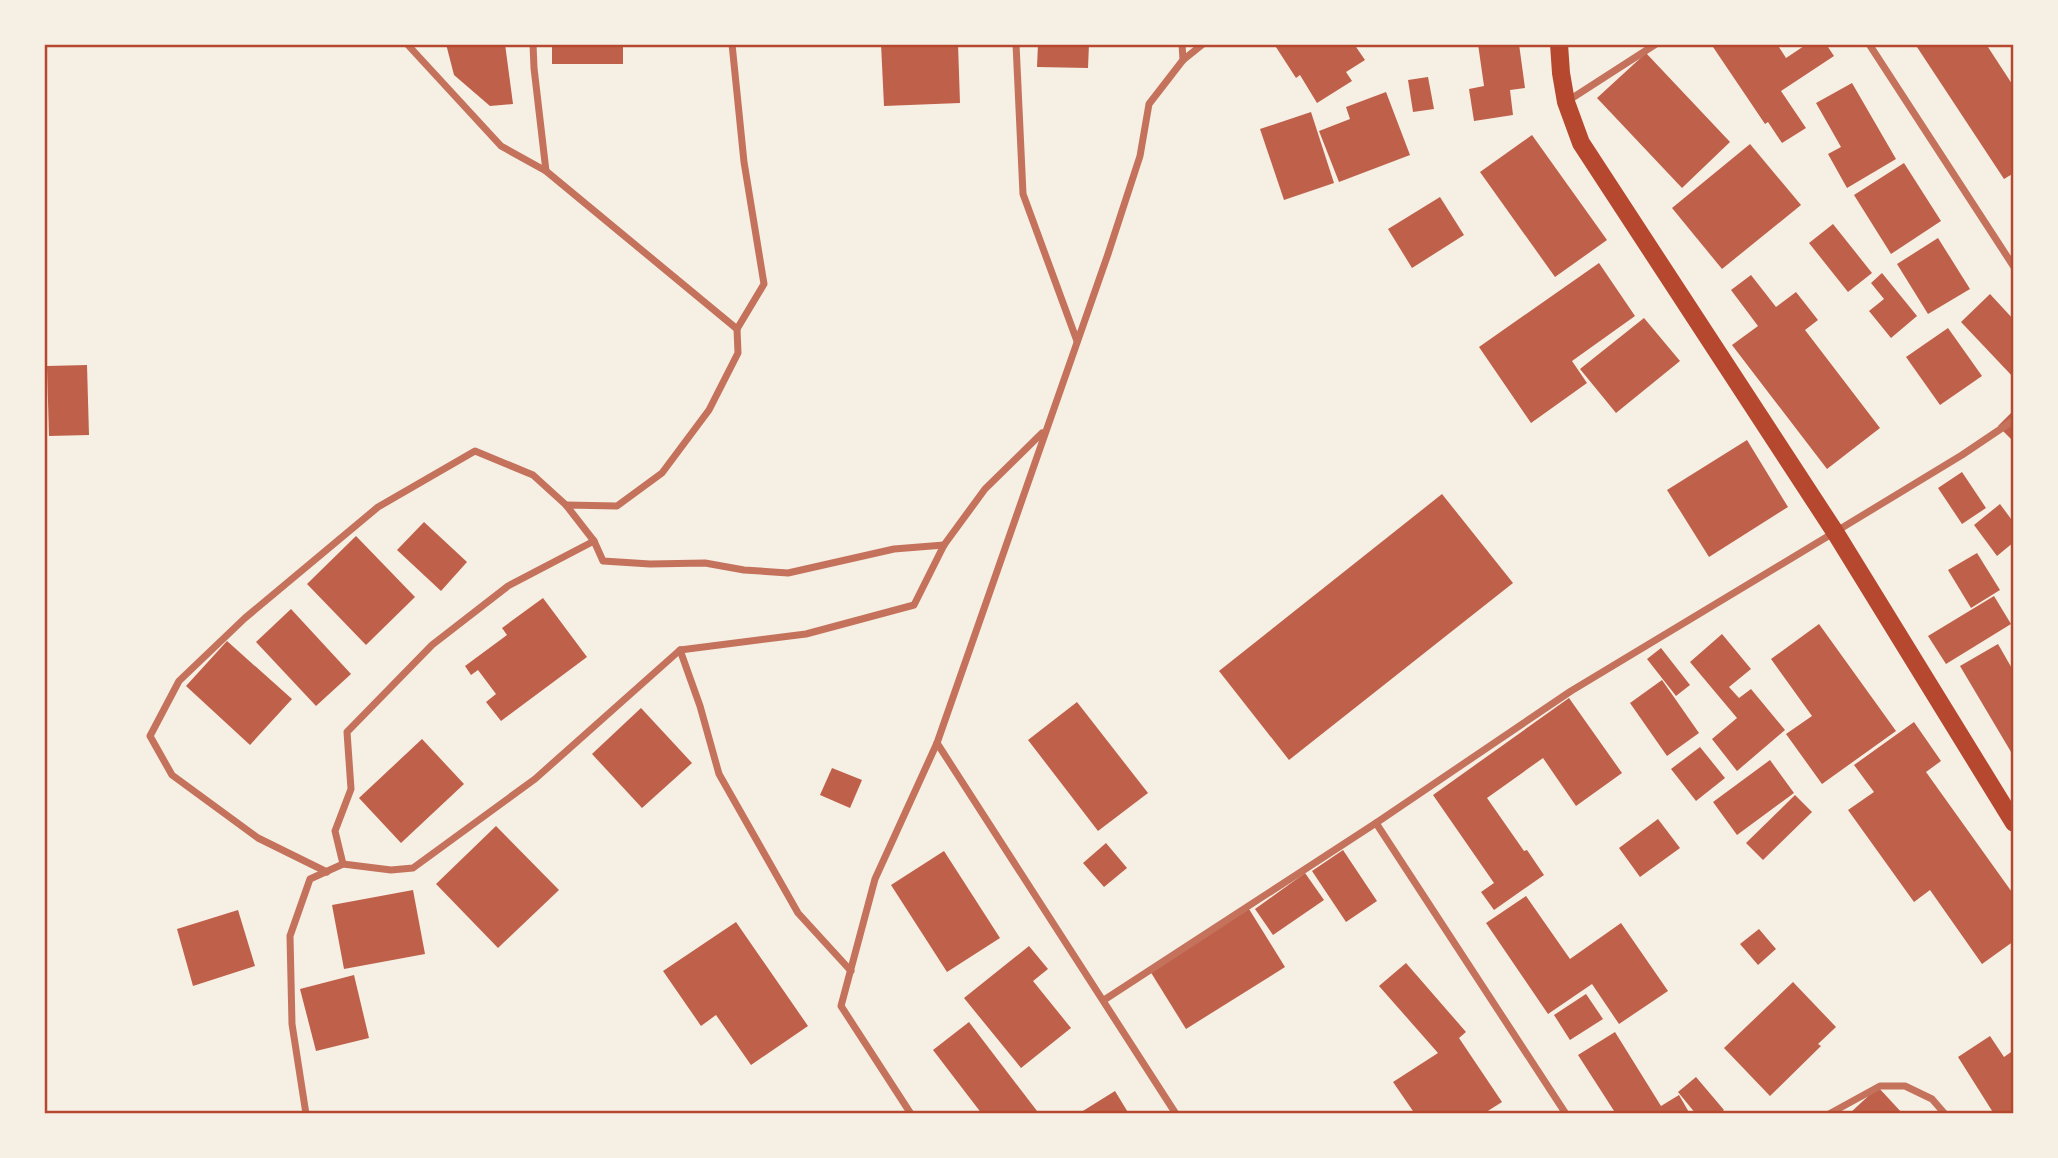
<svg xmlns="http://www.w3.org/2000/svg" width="2058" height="1158" viewBox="0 0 2058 1158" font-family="Overpass,sans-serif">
<rect width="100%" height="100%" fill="#f6efe4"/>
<g fill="#bf614a">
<polygon points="446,44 505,44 513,104 490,106 454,75"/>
<rect x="552" y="44" width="71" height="20"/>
<polygon points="881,44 958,44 960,103 884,106"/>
<polygon points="1038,44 1089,44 1088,68 1037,67"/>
<polygon points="1274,44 1354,44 1365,60 1346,72 1352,81 1317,103 1300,75 1296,78"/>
<polygon points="1478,44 1519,44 1525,88 1510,90 1513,115 1474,121 1469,89 1484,86"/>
<polygon points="1711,44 1777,44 1786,58 1807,44 1826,44 1834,56 1781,91 1806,128 1782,143 1768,122 1765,124"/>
<polygon points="1915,44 1986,44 2014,87 2014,173 2004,179"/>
<polygon points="1646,53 1730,142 1682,188 1597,98"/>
<polygon points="1428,77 1434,109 1413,112 1408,80"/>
<polygon points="1852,83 1896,159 1847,188 1828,154 1841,147 1816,103"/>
<polygon points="1386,92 1410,155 1339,182 1319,131 1350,119 1346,107"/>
<polygon points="1311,112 1334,183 1284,200 1260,129"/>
<polygon points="1532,135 1607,240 1555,277 1480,172"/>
<polygon points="1750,144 1801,205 1722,269 1672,208"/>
<polygon points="1904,163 1941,221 1891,254 1854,195"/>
<polygon points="1440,197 1464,235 1412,268 1388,229"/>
<polygon points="1833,224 1872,273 1848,292 1809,243"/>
<polygon points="1938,238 1970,289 1928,314 1897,264"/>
<polygon points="1599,263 1635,316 1572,361 1587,383 1531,423 1479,347"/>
<polygon points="1882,273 1917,316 1891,338 1869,311 1884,299 1871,283"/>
<polygon points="1751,275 1776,307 1796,292 1818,320 1805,330 1880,428 1827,469 1732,345 1758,326 1731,290"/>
<polygon points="1990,294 2014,320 2014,378 1961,322"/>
<polygon points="1644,318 1680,361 1616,413 1580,369"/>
<polygon points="1948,328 1982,376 1940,405 1906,357"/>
<polygon points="87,365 89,435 49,436 47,366"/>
<polygon points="2014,410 2014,442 1998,426"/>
<polygon points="1747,440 1788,507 1709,557 1667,490"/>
<polygon points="1962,472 1986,508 1962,524 1938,488"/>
<polygon points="1442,494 1513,583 1289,760 1219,671"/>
<polygon points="2000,504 2014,523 2014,542 1997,556 1974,525"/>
<polygon points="424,522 467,562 441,591 397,550"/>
<polygon points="356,536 415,597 366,645 307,584"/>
<polygon points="1977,553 2000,590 1971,608 1948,570"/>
<polygon points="1994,596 2011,624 1946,664 1928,636"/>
<polygon points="543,598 587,657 501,721 486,702 496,694 478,670 471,675 465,666 507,635 502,628"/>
<polygon points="291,609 351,674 316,706 256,642"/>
<polygon points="1819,624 1896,731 1822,784 1786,734 1812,716 1771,659"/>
<polygon points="1722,634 1751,669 1729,687 1739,698 1751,689 1785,730 1737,771 1712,739 1737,718 1690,662"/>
<polygon points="227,641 292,699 250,745 186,686"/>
<polygon points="1998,644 2014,672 2014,757 1960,666"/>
<polygon points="1661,648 1690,685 1676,696 1647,659"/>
<polygon points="1662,680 1699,733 1667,756 1630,703"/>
<polygon points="1569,698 1622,773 1576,806 1543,758 1487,798 1524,851 1527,850 1544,875 1494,910 1481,892 1494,883 1433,795"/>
<polygon points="1077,702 1148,793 1098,831 1028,740"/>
<polygon points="641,708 692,763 642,808 592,754"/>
<polygon points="1914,722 1941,761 1926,772 2014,895 2014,941 1982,964 1930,890 1914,902 1848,810 1874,792 1854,765"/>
<polygon points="422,739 464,784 401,843 359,798"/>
<polygon points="1700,747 1725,778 1696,801 1671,769"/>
<polygon points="1770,760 1794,793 1737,835 1713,802"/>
<polygon points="832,768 862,780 850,808 820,795"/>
<polygon points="1795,795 1812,812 1763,860 1746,843"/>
<polygon points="1658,819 1680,848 1640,877 1619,848"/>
<polygon points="496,826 559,890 498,948 436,884"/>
<polygon points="1106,843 1127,868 1104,887 1083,863"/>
<polygon points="1343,850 1377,901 1346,922 1312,871"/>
<polygon points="944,851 1000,938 947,972 891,885"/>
<polygon points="1305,873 1324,900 1273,935 1255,909"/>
<polygon points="413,890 425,954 344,969 332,905"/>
<polygon points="1526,896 1570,959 1621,923 1668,991 1619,1024 1592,984 1548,1014 1486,923"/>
<polygon points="1249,909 1285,967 1186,1029 1150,971"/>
<polygon points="238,910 255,966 193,986 177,929"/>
<polygon points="736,922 808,1026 751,1065 716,1015 701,1026 663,971"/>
<polygon points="1759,929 1776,949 1758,965 1740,944"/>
<polygon points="1029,946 1048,969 1033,981 1071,1028 1021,1068 964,998"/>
<polygon points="1406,963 1466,1032 1459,1038 1502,1102 1483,1114 1415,1114 1393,1082 1438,1053 1379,986"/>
<polygon points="354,975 369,1038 316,1051 300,989"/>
<polygon points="1793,982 1836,1027 1818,1044 1821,1046 1770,1096 1724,1048"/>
<polygon points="1586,994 1603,1019 1570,1040 1554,1015"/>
<polygon points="969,1022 1037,1111 1033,1114 982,1114 933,1050"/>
<polygon points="1615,1032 1661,1106 1679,1095 1690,1114 1616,1114 1578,1055"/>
<polygon points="1990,1036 2004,1057 2014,1050 2014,1114 1994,1114 1958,1057"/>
<polygon points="1696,1077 1724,1110 1719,1114 1696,1114 1678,1092"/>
<polygon points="1878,1087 1903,1114 1849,1114"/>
<polygon points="1115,1091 1129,1114 1078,1114"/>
</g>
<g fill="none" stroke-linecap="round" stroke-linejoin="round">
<g stroke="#c5725c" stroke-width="7">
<polyline points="407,44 501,146 546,171"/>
<polyline points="533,44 534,68 546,171 737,329"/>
<polyline points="732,44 744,162 764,284 737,329 738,353 709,410 662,473 617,506 566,505 594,541 603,561 650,564 705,563 744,570 788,573 894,549 944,545"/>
<polyline points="1016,44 1023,194 1077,341"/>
<polyline points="1182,44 1183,60"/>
<polyline points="1869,44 2014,267"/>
<polyline points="1566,102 1656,44"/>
<polyline points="937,743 1176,1114"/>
<polyline points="1376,823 1566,1114"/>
<polyline points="343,864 335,831 351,789 347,732 432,645 508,586 594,541"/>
<polyline points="327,872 258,838 172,775 150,736 179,681 245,618 378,507 475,451 533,475 566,505"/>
<polyline points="851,971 798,913 719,774 700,706 680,650 806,634 914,605 944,545 985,489 1042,433"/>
<polyline points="1104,1000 1376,823 1571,691 1835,532 1962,455 2014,420"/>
<polyline points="306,1114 292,1024 290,936 310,879 343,864 391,870 413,868 535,779 680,650"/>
<polyline points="911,1114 841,1006 875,879 937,743 1108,254 1140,156 1149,104 1183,60 1203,44"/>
<polyline points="1829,1114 1880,1086 1905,1086 1932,1099 1945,1114"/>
</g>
<polyline stroke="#b5482f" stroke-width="18" points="1559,44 1561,73 1566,102 1581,143 1835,532 2014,823"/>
</g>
<rect width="2058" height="1158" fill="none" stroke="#f6efe4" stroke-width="91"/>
<rect x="46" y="46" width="1966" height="1066" fill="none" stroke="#b5482f" stroke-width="2.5"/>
</svg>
